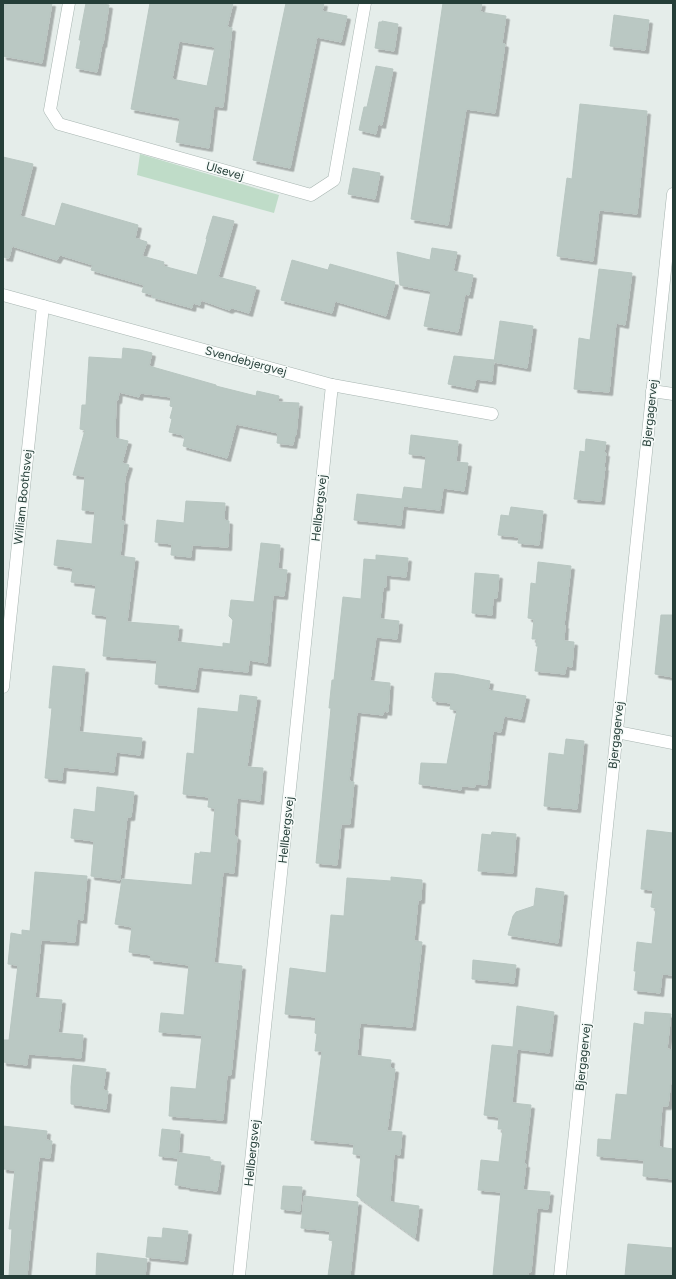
<svg xmlns="http://www.w3.org/2000/svg" width="676" height="1279" viewBox="0 0 676 1279" font-family="Figtree,sans-serif">
<defs>
<filter id="shadow"><feDropShadow dx="3.5" dy="3.5" stdDeviation="0" flood-color="#0004"/></filter>
</defs>
<rect width="100%" height="100%" fill="#e5edea"/>
<polygon fill="#bfdcc8" points="140,154 279,195 274,213 137,175"/>
<g fill="#bac8c3" stroke="#b8c6c1" fill-rule="evenodd" filter="url(#shadow)">
<polygon points="3,3 52,3 42,63 3,56"/>
<polygon points="86,3 97,3 109,5 103,44 102,44 97,72 76,68 81,40 79,40"/>
<path d="M150,3H233L227,27L232,28L223,107L214,106L209,148L176,142L180,118L131,109ZM179,41L215,47L207,86L172,79Z"/>
<polygon points="286,3 324,3 322,11 347,16 341,42 317,37 290,168 253,160"/>
<polygon points="443,3 482,3 480,12 506,16 502,43 505,44 495,113 466,109 448,225 411,219"/>
<polygon points="614,15 649,20 645,50 610,46"/>
<polygon points="382,21 398,24 394,51 375,48 379,22 382,22"/>
<polygon points="376,66 393,69 382,125 378,124 376,134 359,130 364,107 367,107"/>
<polygon points="580,104 647,111 637,214 599,210 593,261 557,256 567,178 572,179"/>
<polygon points="3,157 33,164 20,216 55,226 62,203 138,225 135,238 147,242 142,256 164,262 163,266 197,275 207,239 206,239 213,216 234,221 218,277 256,287 249,313 232,308 229,310 201,300 200,305 193,303 192,308 152,297 153,295 142,292 144,285 91,270 93,265 60,255 57,260 12,246 9,258 3,257"/>
<polygon points="353,168 380,173 375,199 348,194"/>
<polygon points="432,248 457,252 453,271 473,275 469,295 465,294 458,332 424,326 431,291 400,285 397,252 430,260"/>
<polygon points="292,260 328,270 330,264 395,282 386,316 335,301 332,313 281,300"/>
<polygon points="599,269 632,273 625,325 616,323 609,392 574,389 579,338 590,340"/>
<polygon points="500,321 533,326 527,368 494,362"/>
<polygon points="123,348 140,350 152,353 149,366 216,385 216,386 256,396 257,391 279,396 278,402 299,403 296,435 295,434 293,445 277,443 278,433 236,424 227,458 183,446 185,437 183,437 183,435 169,432 172,419 170,418 173,407 170,406 171,397 140,393 139,397 119,392 118,400 116,400 115,438 128,441 122,463 129,465 125,478 121,521 124,521 120,556 135,558 127,622 179,626 177,642 223,647 223,643 230,644 233,620 229,616 231,600 254,602 261,543 280,545 278,569 287,570 284,596 273,595 267,663 249,660 248,672 198,667 195,689 155,684 157,660 103,656 107,616 92,614 96,585 71,582 73,568 54,565 57,540 92,544 95,511 82,510 85,476 73,475 85,430 80,429 82,405 86,405 89,357 122,359"/>
<polygon points="454,356 494,360 492,381 476,379 474,389 448,384"/>
<polygon points="411,435 458,441 456,462 468,463 464,491 443,488 440,510 403,506 401,525 354,520 357,494 402,499 404,487 422,489 426,456 409,454"/>
<polygon points="586,439 606,442 604,453 606,453 604,467 605,467 601,501 574,499 580,451 585,452"/>
<polygon points="186,501 225,503 224,520 229,521 228,547 192,545 191,557 171,555 172,544 155,542 157,520 184,523"/>
<polygon points="511,507 543,511 539,545 518,543 519,537 498,535 501,515 509,516"/>
<polygon points="376,555 408,558 406,577 386,575 386,587 383,587 380,619 399,621 397,639 376,637 370,681 390,683 388,712 384,711 383,715 357,712 349,781 354,782 350,824 341,824 337,865 316,863 331,708 329,708 332,680 334,680 343,597 361,599 364,559 376,560"/>
<polygon points="538,562 571,566 564,625 565,625 564,641 574,642 572,667 566,666 565,674 535,671 538,646 536,646 537,639 532,639 534,619 528,618 531,583 536,584"/>
<polygon points="475,573 499,575 497,598 493,598 492,615 472,613"/>
<polygon points="661,615 673,615 673,677 655,674"/>
<polygon points="53,666 85,669 79,732 142,738 140,755 116,752 114,772 63,767 62,780 45,778 52,708 49,708"/>
<polygon points="435,673 454,674 490,681 488,690 526,696 521,719 504,716 501,732 493,731 487,785 475,784 475,787 461,786 461,790 419,784 421,763 447,764 457,710 450,709 451,703 433,701 433,698 432,698"/>
<polygon points="240,695 257,697 247,767 263,768 260,801 237,798 234,835 237,837 234,873 223,872 214,963 242,966 231,1075 227,1075 223,1120 169,1116 171,1087 196,1089 202,1035 159,1032 161,1013 184,1015 189,965 150,960 151,955 129,952 132,927 115,924 122,879 192,885 195,853 200,854 200,852 211,853 215,808 208,807 209,797 183,794 187,753 194,754 198,708 238,712"/>
<polygon points="566,739 584,741 577,809 544,806 549,753 564,755"/>
<polygon points="97,787 134,792 131,817 127,817 120,880 91,876 94,841 71,838 74,809 95,812"/>
<polygon points="647,830 673,833 673,975 662,974 660,993 634,990 636,971 634,971 637,942 652,944 656,908 651,907 653,890 641,889"/>
<polygon points="492,832 516,834 513,873 478,871 482,834 491,835"/>
<polygon points="35,872 87,876 83,920 77,919 75,942 41,940 35,998 62,1000 58,1033 83,1035 81,1058 28,1054 27,1065 3,1062 4,1040 9,1040 18,965 8,964 11,933 22,935 22,930 30,931"/>
<polygon points="391,877 422,880 421,900 418,900 414,941 422,942 412,1027 360,1023 357,1056 391,1060 390,1068 395,1069 387,1131 402,1132 400,1155 394,1154 390,1202 419,1206 415,1238 357,1196 361,1155 353,1154 354,1144 311,1140 322,1051 315,1051 317,1034 315,1033 316,1017 285,1014 290,968 326,973 331,915 344,916 347,878 391,881"/>
<polygon points="536,888 564,892 558,943 508,935 513,916 516,912 534,906"/>
<polygon points="473,960 516,965 514,983 472,979"/>
<polygon points="517,1006 554,1012 549,1053 517,1049 512,1103 531,1105 524,1164 526,1164 523,1190 550,1192 548,1209 537,1208 531,1272 528,1272 528,1276 493,1276 501,1192 478,1190 481,1160 499,1162 503,1129 498,1129 499,1117 484,1115 492,1045 513,1047"/>
<polygon points="645,1012 671,1014 667,1049 673,1050 673,1064 668,1106 662,1106 659,1147 673,1149 673,1179 643,1176 644,1160 597,1156 598,1139 611,1140 616,1094 627,1095 634,1023 644,1025"/>
<polygon points="73,1065 106,1069 103,1090 108,1091 106,1109 71,1104 71,1087"/>
<polygon points="3,1126 47,1131 46,1140 52,1141 50,1158 39,1157 27,1276 9,1276 12,1229 9,1229 15,1170 3,1169"/>
<polygon points="162,1129 180,1131 178,1158 159,1156"/>
<polygon points="179,1153 210,1157 210,1161 221,1162 217,1191 186,1187 186,1186 175,1185"/>
<polygon points="283,1186 302,1187 300,1211 281,1209"/>
<polygon points="304,1196 358,1202 350,1276 328,1276 333,1241 329,1240 330,1231 301,1228"/>
<polygon points="163,1228 188,1231 184,1261 146,1257 148,1237 162,1238"/>
<polygon points="628,1244 673,1248 673,1276 625,1276"/>
<polygon points="97,1253 147,1259 145,1276 96,1276"/>
</g>
<g fill="none" stroke-linecap="round" stroke-linejoin="round">
<g stroke="#a8b5b1" stroke-width="13">
<g id="minor">
<polyline points="69,3 50,110 59,124 311,195 334,180 365,3"/>
<polyline points="3,295 332,385 492,414"/>
<polyline points="652,391 673,394"/>
<polyline points="3,687 43,306"/>
<polyline points="617,732 673,743"/>
<polyline points="239,1276 332,385"/>
<polyline points="560,1276 673,194"/>
</g>
</g>
<use href="#minor" stroke="#fff" stroke-width="12"/>
</g>
<g text-anchor="middle" dominant-baseline="central" stroke-width="3" stroke-linejoin="round" paint-order="stroke">
<g font-size="12" fill="#253e38" stroke="#f5faf8">
<text transform="translate(225 171) rotate(16)">Ulsevej</text>
<text transform="translate(246 361) rotate(15)">Svendebjergvej</text>
<text transform="translate(650 413) rotate(-84)">Bjergagervej</text>
<text transform="translate(23 497) rotate(-84)">William Boothsvej</text>
<text transform="translate(319 508) rotate(-84)">Hellbergsvej</text>
<text transform="translate(616 735) rotate(-84)">Bjergagervej</text>
<text transform="translate(286 830) rotate(-84)">Hellbergsvej</text>
<text transform="translate(583 1057) rotate(-84)">Bjergagervej</text>
<text transform="translate(252 1153) rotate(-84)">Hellbergsvej</text>
</g>
</g>
<rect width="676" height="1279" fill="none" stroke="#253e38" stroke-width="8"/>
</svg>
